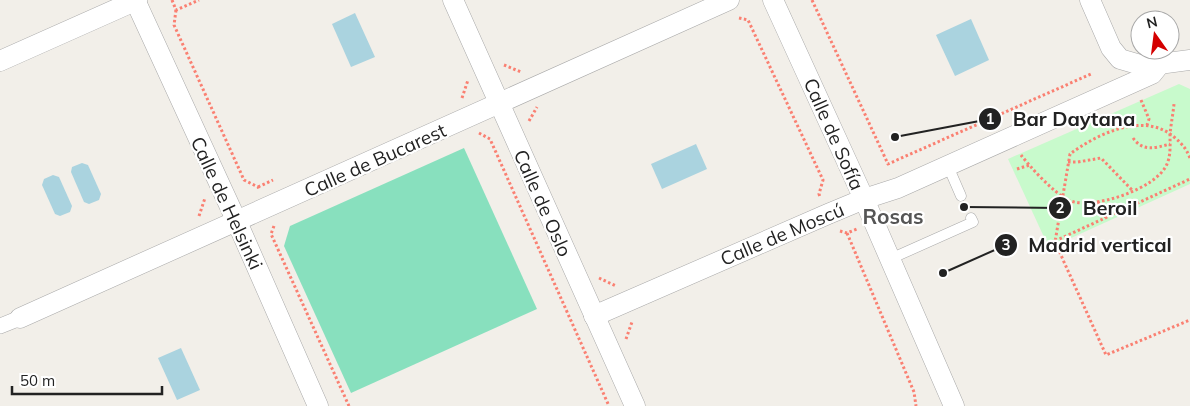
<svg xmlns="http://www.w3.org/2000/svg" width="1190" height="406" viewBox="0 0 1190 406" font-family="Mulish,sans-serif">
<rect width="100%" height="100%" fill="#f2efe9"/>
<polygon fill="#c8facc" points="1179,84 1190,89 1190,184 1049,248 1008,159"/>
<polygon fill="#88e0be" points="464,148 537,309 351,393 284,246 290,226"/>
<g fill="#aad3df">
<polygon points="355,13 375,57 351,67 332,24"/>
<polygon points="971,19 989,60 955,76 936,35"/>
<polygon points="696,144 707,169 662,189 651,164"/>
<polygon points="82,163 88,165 101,194 99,200 89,204 84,202 71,172 72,167"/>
<polygon points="53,175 59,177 72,206 70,212 60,216 55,214 42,185 44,179"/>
<polygon points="181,348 200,390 177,400 158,358"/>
</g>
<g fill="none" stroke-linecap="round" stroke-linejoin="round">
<g stroke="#a9a9a9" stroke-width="11">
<g id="service">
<polyline points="948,166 961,196"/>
<polyline points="890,259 973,222 971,218"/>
</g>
</g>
<g stroke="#a9a9a9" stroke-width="16">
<polyline id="pedestrian" points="0,326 20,318"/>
</g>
<g stroke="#a9a9a9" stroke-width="21">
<g id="minor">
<polyline points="135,0 237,222 318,406"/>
<polyline points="453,0 635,406"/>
<polyline points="773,0 864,199 954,406"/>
<polyline points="1090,0 1111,48 1120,59 1144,66 1190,60"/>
<polyline points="0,61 137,0"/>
<polyline points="594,316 828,214 864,199 898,188 1152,74 1160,64"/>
<polyline points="20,318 729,0"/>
</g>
</g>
<g stroke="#fa8072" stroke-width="3" stroke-dasharray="2.5 2.5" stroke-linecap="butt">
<polyline points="172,0 176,10 199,0"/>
<polyline points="812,0 888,164 1091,74"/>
<polyline points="176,10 174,25 244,180 258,187 259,190"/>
<polyline points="739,18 748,20 823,180 819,194 820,197"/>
<polyline points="504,65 521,72"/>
<polyline points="462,98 468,80"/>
<polyline points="1141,100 1149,119 1147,125"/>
<polyline points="529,121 537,107"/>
<polyline points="479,133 490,139 609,406"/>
<path d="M1133,138C1143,152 1155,148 1170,144"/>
<path d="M1021,155C1030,167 1054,193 1068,200C1091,211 1157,189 1167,164C1171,155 1170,144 1170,134C1171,124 1173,114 1174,104"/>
<path d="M1190,158C1186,148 1182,144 1174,137C1144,111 1097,134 1070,154L1055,242L1106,355L1190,320"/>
<polyline points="1068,162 1078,162 1101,158 1132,190"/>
<polyline points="1017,169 1030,165"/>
<polyline points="258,187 273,180"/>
<polyline points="1098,202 1106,218"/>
<polyline points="891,215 899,212"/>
<polyline points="199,216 205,198"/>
<polyline points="274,226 271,234 349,406"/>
<polyline points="840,231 847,233 857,229"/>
<polyline points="847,233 914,392 916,406"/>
<polyline points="1055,241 1190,179"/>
<polyline points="599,278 616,286"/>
<polyline points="626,339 632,322"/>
</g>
<use href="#service" stroke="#fff" stroke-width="10"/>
<use href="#pedestrian" stroke="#fff" stroke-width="15"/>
<use href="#minor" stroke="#fff" stroke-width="20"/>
</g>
<g text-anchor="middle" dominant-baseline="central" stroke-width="4.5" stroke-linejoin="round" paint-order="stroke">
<g font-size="19" fill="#222" stroke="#fff">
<text transform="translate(834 134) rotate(66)">Calle de Sofía</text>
<text transform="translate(375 160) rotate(-24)">Calle de Bucarest</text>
<text transform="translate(227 203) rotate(65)">Calle de Helsinki</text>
<text transform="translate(543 203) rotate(66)">Calle de Oslo</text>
<text transform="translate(782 234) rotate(-23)">Calle de Moscú</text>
</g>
<g font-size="21" font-weight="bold" fill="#555" stroke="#fff">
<text x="893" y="216">Rosas</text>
</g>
</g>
<path fill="none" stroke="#222" stroke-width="2" d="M895 137L990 119M964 207L1060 208M943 273L1006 245"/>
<g fill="#222" stroke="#fff" stroke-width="2">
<circle cx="895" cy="137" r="5"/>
<circle cx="964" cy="207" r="5"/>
<circle cx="943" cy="273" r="5"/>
<circle cx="990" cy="119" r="12"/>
<circle cx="1060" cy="208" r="12"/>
<circle cx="1006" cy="245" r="12"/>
</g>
<g font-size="15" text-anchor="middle" font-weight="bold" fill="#fff">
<text x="990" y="124">1</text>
<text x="1060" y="213">2</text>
<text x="1006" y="250">3</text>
</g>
<g font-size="20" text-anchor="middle" font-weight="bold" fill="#222" stroke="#fff" stroke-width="4.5" stroke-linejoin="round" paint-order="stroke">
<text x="1074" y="126">Bar Daytana</text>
<text x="1110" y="215">Beroil</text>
<text x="1100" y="252">Madrid vertical</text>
</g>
<g transform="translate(1155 35) rotate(346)"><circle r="24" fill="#ffffff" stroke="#a7a7a7"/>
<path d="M0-4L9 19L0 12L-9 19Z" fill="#d40000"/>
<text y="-8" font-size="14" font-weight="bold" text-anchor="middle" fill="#222222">N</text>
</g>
<path d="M12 386v8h150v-8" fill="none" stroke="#222222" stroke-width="2.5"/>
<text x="20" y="386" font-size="15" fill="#222222" stroke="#ffffff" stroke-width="4" paint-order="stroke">50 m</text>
</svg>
